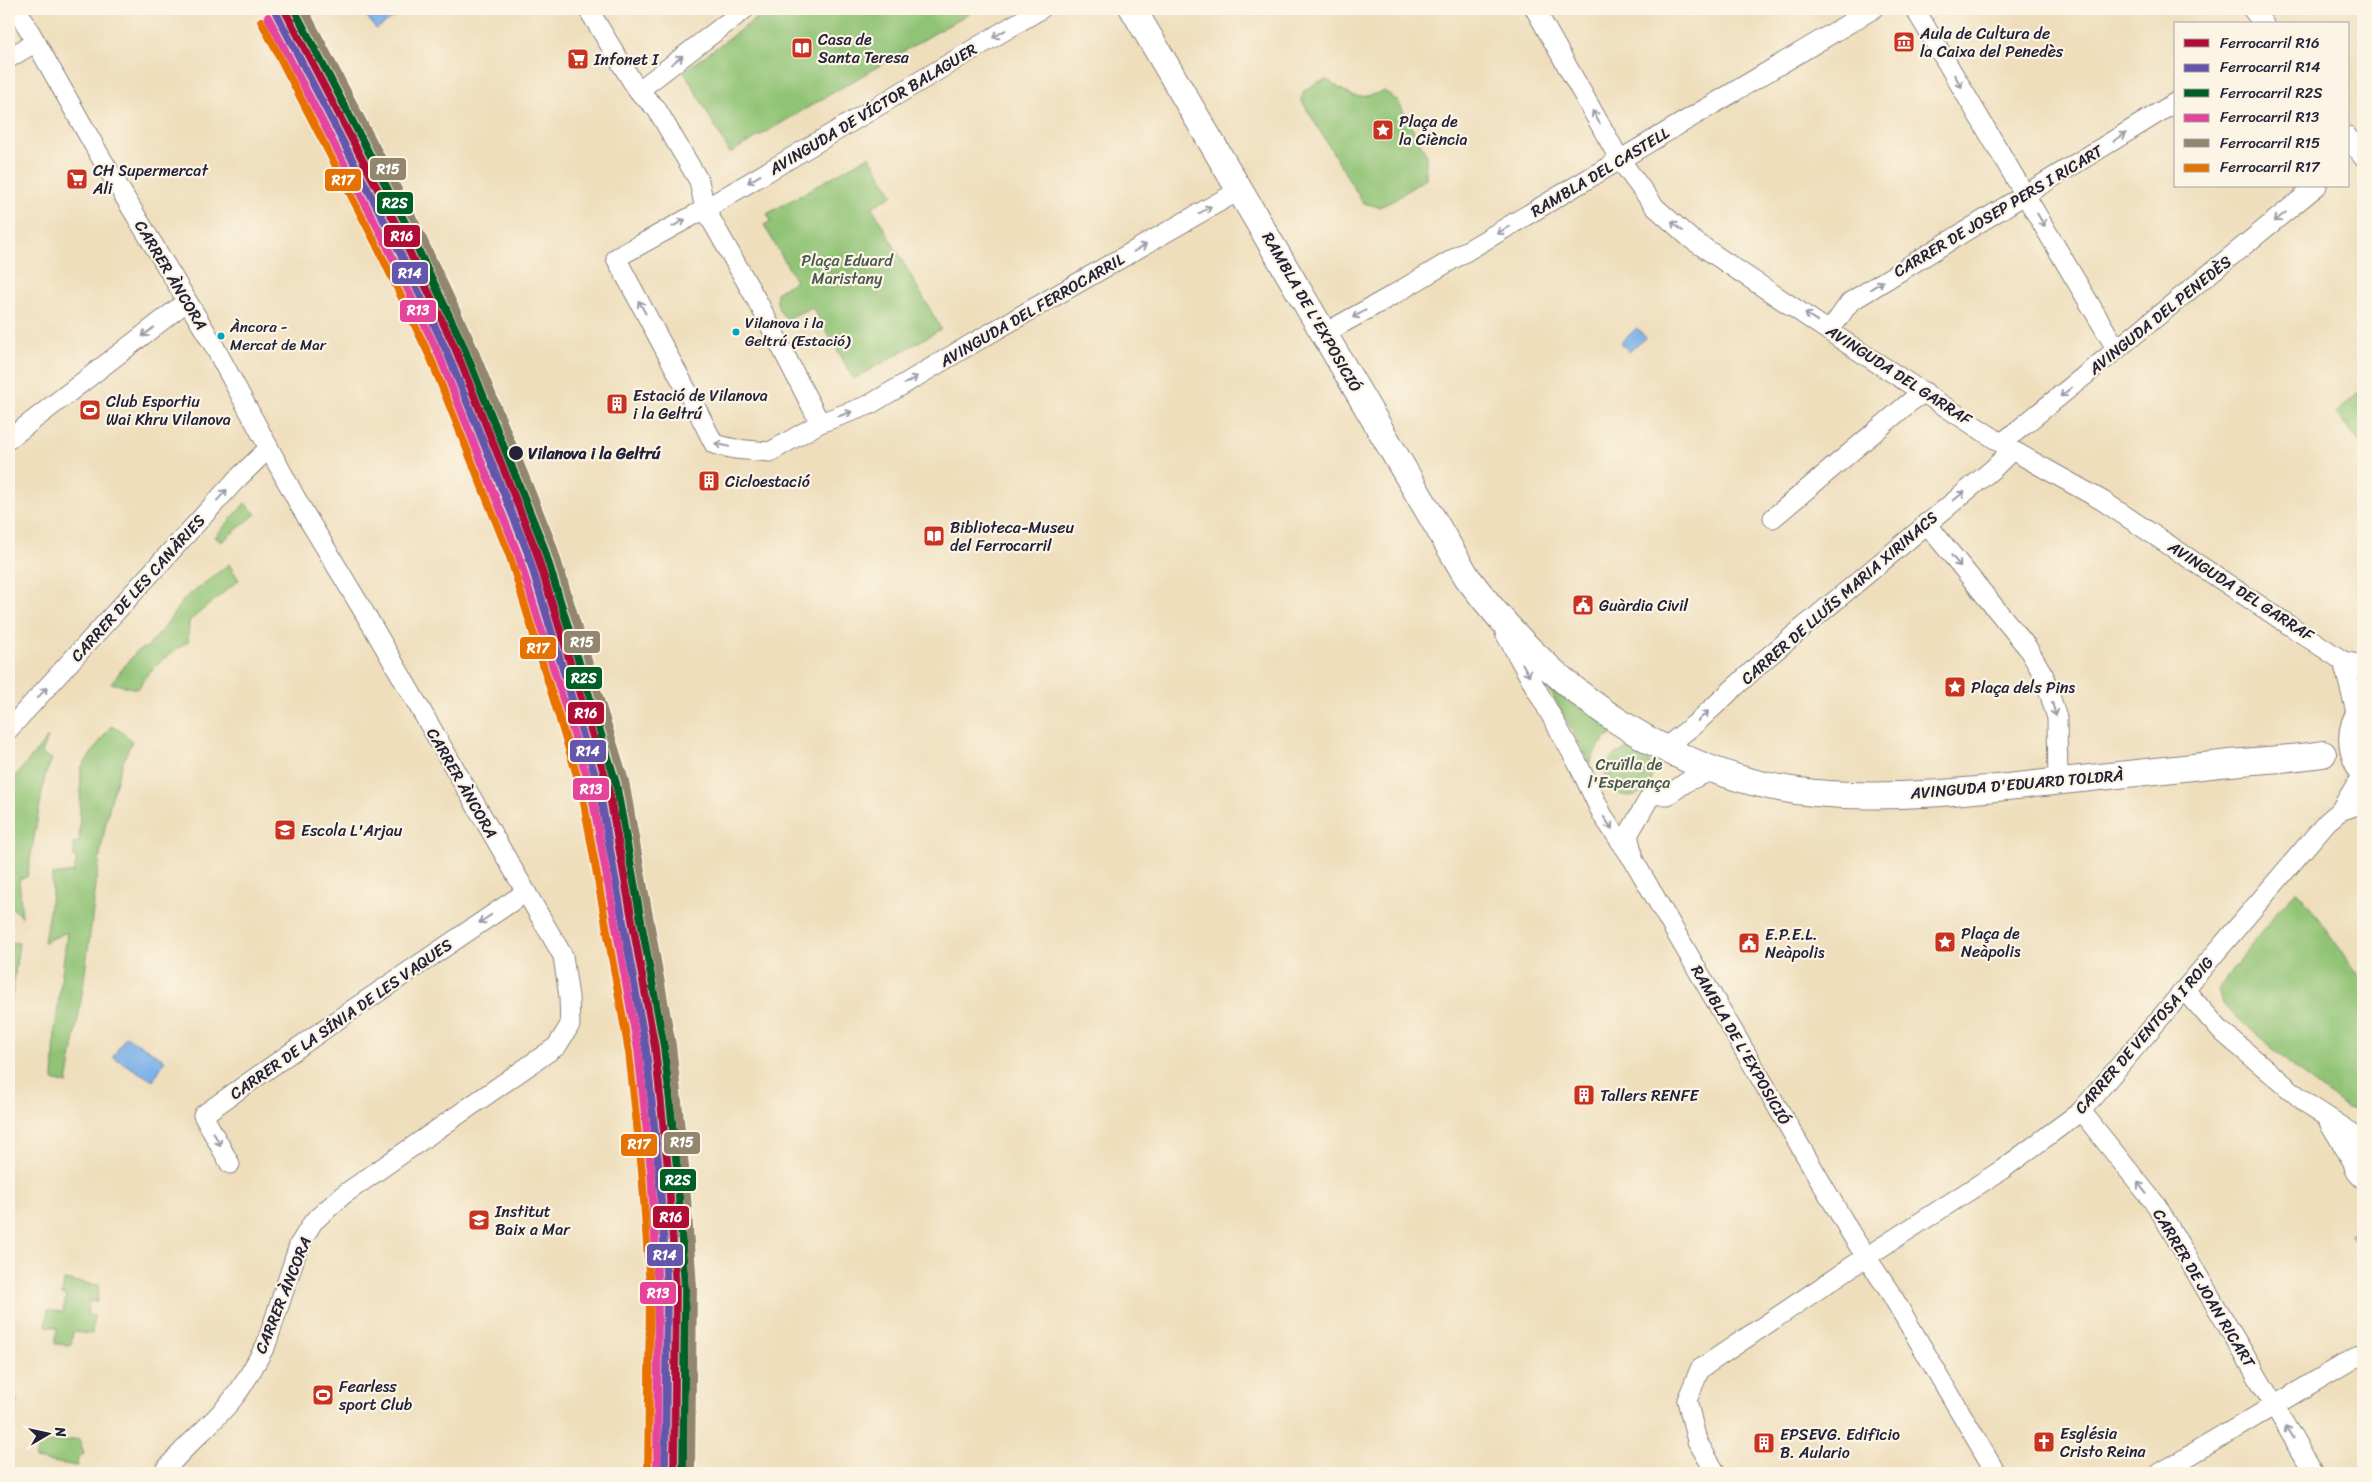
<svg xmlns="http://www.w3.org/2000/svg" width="2372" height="1482" viewBox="0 0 2372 1482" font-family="Sriracha,sans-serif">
<rect width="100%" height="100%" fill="#fcf5e5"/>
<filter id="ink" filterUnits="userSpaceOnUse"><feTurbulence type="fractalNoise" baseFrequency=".02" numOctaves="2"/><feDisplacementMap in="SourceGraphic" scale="10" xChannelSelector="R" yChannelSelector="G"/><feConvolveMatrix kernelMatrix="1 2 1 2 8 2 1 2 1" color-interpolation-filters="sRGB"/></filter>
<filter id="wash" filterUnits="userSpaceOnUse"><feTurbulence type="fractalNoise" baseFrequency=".0096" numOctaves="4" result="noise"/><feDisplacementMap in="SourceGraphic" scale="20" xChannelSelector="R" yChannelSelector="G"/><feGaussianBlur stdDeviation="1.12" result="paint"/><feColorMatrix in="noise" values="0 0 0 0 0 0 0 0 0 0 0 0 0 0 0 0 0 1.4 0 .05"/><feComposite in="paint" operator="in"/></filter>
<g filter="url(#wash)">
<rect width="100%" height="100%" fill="#eedebc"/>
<g fill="#90c374" stroke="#597258">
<polygon points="769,9 976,9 730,153 684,71"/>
<path d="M1327,80C1353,96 1352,102 1384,91L1398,101L1426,154V178L1393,201L1379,207L1363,203L1302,101L1303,92L1316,83Z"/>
<path d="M869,156L893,195L872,207L941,329L854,379L812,307L787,319C778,312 776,303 777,292L796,281L764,225L771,221L767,214Z"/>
<polygon points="2363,389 2363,446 2336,413"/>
<polygon points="245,503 256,514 221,542 215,537"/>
<path d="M229,564L239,580L189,621L188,642C168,654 149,669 138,689L111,683L137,651L147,647L161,632L184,599Z"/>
<path d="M1542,676L1616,733C1602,738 1595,751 1590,763Z"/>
<path d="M111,726L122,732L132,741C101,807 98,878 88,949C83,995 74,1039 67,1084L53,1080L55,1030L67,932L44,942L52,893V875L74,872L77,859L74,858V842L79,843L81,768Z"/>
<polygon points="48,737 42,754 52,759 45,776 27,877 19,879 22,917 9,905 9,784"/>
<circle cx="1629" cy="773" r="23"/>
<polygon points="2296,891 2302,896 2363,981 2363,1110 2347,1108 2299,1072 2222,1004 2218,989 2279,909"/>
<polygon points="12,942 19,943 9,1018 9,963"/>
<polygon points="64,1280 99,1285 97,1302 89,1301 87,1315 94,1316 92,1334 73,1332 71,1345 55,1344 57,1328 46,1326 48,1310 63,1312 66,1296 62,1295"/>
<polygon points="10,1398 17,1399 12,1439 9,1439"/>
<polygon points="79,1439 84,1454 78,1458 77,1466 35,1459 38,1444"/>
</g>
<g fill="#7bb0e9" stroke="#4e6992">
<polygon points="362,9 407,9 376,29"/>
<polygon points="1637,328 1646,338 1629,352 1620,343"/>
<polygon points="126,1036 165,1060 153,1081 113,1057"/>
<polygon points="2363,1224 2363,1247 2359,1240 2353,1240 2349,1235"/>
</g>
</g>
<g filter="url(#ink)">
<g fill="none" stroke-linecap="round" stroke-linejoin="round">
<g stroke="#88807c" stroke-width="21">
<g id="street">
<path d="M17,9L100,156L213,344L299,504L370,622L563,956L569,997L570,1025L557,1046L343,1195L313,1222L299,1245L266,1345C256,1362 247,1381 235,1396C214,1424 185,1444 163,1473"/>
<polyline points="588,9 638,91 656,108 699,181 705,209 760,306 820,423"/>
<polyline points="1041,9 705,209 616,258 694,404 714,444 735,449 770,452 820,423 869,405 961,350 1240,190"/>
<polyline points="1535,9 1620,160 1655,207 1691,239 1848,344 2012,450 2103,501 2343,661 2353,663 2363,671"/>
<polyline points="1915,9 2117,350"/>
<polyline points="2252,9 2264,24"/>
<polyline points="9,58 36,42"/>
<polyline points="638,91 745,9"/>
<polyline points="2348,137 2363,157"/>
<polyline points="1830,330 1850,302 2176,102"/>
<polyline points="1325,333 1393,295 1873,9"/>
<polyline points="9,439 186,302"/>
<polyline points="2002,443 2317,186"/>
<polyline points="1773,518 1910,402 1925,392"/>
<polyline points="1926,523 2027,647 2044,676 2057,718 2058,781"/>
<polyline points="1505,633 1577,762 1603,816 1634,861 1853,1237 1891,1294 1996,1473"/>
<polyline points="2343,661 2357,716"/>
<polyline points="9,729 235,481 269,448"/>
<polyline points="1666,747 1695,724 1763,661 1994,468 2012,450"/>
<polyline points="2340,811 2363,773"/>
<polyline points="1633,855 1628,835 1651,795 1668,795 1688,781 1713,770"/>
<polyline points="2185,990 2220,1030 2306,1103 2363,1140"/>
<polyline points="2081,1111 2157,1206 2314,1473"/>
<polyline points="2329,1122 2353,1162"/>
<path d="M2357,1150C2351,1162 2353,1171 2363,1179"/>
<polyline points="230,1164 203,1115 340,1018 526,892"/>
<polyline points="1716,1473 1697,1441 1687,1400 1700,1369 1866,1257 2003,1169 2081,1111 2327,822 2340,811 2363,803"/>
<polyline points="2160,1473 2363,1353"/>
</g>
</g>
<g stroke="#88807c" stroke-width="28">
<g id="secondary">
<path d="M1133,9L1467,577C1550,688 1673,780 1815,793C1903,801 1993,788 2081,779C2130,774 2180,768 2230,763C2261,760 2292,759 2323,754"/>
<path d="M2363,707C2348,729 2349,750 2363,772"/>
</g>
</g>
<use href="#street" stroke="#fff" stroke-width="19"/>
<use href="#secondary" stroke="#fff" stroke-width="26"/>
<g stroke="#fcf5e5" stroke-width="11">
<polyline id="rail-1" points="284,9 400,232 455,348 535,548 608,786 655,1048 668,1169 676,1288 674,1473"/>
</g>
<g stroke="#fcf5e5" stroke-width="11">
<polyline id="rail-2" points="276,13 392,236 447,352 527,551 599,788 646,1049 659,1170 667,1288 665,1473"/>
</g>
<g stroke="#fcf5e5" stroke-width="11">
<polyline id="rail-3" points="294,9 408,228 463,345 543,545 616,783 664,1047 677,1168 685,1288 683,1473"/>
</g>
<g stroke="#fcf5e5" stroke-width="11">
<polyline id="rail-4" points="268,17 384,240 439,355 518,554 591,790 638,1050 651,1171 658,1288 657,1473"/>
</g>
<g stroke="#fcf5e5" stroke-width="11">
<polyline id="rail-5" points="304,9 416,224 471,342 552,543 625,781 672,1045 685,1167 693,1288 691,1473"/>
</g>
<g stroke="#fcf5e5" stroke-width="11">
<polyline id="rail-6" points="261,21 376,244 431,359 510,557 582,792 629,1052 642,1171 650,1289 648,1473"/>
</g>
<use href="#rail-1" stroke="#af0d38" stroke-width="8"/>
<use href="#rail-2" stroke="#6556ac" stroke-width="8"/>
<use href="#rail-3" stroke="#005f27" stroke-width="8"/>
<use href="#rail-4" stroke="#e5449c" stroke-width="8"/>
<use href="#rail-5" stroke="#93866e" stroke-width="8"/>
<use href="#rail-6" stroke="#e77204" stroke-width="8"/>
</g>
<defs><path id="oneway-shaft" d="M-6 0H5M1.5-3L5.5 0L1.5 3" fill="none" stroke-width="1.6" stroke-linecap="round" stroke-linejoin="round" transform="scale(1.25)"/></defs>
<g stroke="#9c9ca7">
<use href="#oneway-shaft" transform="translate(999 34) rotate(149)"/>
<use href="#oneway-shaft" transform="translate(677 60) rotate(-37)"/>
<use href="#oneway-shaft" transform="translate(1958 81) rotate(59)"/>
<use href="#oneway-shaft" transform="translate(1596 117) rotate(-120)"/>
<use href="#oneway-shaft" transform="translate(2120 137) rotate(-32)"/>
<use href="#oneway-shaft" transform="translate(754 179) rotate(149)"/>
<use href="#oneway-shaft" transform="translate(1205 210) rotate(-30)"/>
<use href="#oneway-shaft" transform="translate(2280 217) rotate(141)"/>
<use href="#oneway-shaft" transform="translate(2041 220) rotate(59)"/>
<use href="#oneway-shaft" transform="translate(679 223) rotate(-29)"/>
<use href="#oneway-shaft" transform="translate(1677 226) rotate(-139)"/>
<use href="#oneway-shaft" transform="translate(1503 230) rotate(149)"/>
<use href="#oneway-shaft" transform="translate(1140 248) rotate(-30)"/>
<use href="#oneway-shaft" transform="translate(1877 285) rotate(-31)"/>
<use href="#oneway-shaft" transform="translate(642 307) rotate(-119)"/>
<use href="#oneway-shaft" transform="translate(1359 314) rotate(151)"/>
<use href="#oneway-shaft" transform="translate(1811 317) rotate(-147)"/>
<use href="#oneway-shaft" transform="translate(148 332) rotate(142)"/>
<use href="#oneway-shaft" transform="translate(911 380) rotate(-31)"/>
<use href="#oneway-shaft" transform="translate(2066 392) rotate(141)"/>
<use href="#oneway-shaft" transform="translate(845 414) rotate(-19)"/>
<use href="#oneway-shaft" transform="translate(722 445) rotate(-166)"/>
<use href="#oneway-shaft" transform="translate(222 495) rotate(-48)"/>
<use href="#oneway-shaft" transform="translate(1959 496) rotate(-39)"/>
<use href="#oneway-shaft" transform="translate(1956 561) rotate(51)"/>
<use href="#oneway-shaft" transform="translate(1526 670) rotate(61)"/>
<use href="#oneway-shaft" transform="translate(42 693) rotate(-48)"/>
<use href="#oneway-shaft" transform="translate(2054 709) rotate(74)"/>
<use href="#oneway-shaft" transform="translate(1703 716) rotate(-43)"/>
<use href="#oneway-shaft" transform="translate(1608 823) rotate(55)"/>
<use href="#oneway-shaft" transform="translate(485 919) rotate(146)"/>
<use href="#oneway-shaft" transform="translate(217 1139) rotate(61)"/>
<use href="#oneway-shaft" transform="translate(2142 1188) rotate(-128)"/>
<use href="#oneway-shaft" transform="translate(2289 1432) rotate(-121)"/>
</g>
</g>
<defs>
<g id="museum-square" transform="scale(1.125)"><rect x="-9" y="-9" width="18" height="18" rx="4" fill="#c8321e" stroke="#fcf5e5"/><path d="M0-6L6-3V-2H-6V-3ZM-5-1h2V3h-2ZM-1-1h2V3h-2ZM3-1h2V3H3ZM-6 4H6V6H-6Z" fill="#fff"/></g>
<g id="library-square" transform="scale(1.125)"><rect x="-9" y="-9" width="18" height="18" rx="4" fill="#c8321e" stroke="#fcf5e5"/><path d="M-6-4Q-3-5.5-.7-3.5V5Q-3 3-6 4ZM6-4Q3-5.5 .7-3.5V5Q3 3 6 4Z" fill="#fff"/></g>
<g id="supermarket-square" transform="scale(1.125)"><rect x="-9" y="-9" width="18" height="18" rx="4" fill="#c8321e" stroke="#fcf5e5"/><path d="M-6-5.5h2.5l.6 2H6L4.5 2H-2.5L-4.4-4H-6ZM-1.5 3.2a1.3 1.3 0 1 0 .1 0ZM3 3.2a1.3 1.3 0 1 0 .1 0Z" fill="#fff"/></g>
<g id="sight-square" transform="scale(1.125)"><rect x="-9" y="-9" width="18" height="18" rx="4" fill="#c8321e" stroke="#fcf5e5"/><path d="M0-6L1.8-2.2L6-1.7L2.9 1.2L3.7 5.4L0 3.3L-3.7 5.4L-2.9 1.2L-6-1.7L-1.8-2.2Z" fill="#fff"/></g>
<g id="building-square" transform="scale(1.125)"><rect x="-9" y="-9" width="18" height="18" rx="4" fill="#c8321e" stroke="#fcf5e5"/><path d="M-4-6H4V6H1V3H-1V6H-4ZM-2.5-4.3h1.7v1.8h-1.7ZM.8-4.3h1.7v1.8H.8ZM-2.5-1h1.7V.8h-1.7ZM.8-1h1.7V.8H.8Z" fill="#fff"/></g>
<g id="stadium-square" transform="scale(1.125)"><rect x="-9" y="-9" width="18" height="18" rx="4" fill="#c8321e" stroke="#fcf5e5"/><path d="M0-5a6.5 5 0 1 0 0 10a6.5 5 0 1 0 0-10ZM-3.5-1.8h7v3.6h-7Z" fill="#fff"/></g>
<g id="civic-square" transform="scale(1.125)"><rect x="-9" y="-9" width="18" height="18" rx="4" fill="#c8321e" stroke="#fcf5e5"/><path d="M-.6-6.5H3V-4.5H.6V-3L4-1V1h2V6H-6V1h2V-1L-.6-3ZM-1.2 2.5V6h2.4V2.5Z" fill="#fff"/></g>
<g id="school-square" transform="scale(1.125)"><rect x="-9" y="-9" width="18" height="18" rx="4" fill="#c8321e" stroke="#fcf5e5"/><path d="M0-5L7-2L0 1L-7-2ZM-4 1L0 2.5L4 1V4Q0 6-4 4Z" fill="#fff"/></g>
<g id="church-square" transform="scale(1.125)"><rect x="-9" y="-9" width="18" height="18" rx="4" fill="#c8321e" stroke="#fcf5e5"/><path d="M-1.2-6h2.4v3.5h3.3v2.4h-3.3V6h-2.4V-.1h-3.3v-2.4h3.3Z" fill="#fff"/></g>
</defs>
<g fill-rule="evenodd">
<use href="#museum-square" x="1904" y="42"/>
<use href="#library-square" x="802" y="48"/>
<use href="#supermarket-square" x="578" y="59"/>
<use href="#sight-square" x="1383" y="130"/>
<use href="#supermarket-square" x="77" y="179"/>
<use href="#building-square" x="617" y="404"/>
<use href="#stadium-square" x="90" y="410"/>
<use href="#building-square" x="709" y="481"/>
<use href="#library-square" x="934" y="536"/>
<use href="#civic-square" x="1583" y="605"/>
<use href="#sight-square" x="1955" y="687"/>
<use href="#school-square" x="285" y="830"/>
<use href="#sight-square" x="1945" y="942"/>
<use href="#civic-square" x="1749" y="943"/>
<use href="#building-square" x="1584" y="1095"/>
<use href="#school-square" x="479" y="1220"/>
<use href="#stadium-square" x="323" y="1395"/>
<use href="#church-square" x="2044" y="1442"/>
<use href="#building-square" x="1764" y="1443"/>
</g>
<g fill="#02a2c7" stroke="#fcf5e5" stroke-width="2">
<circle cx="736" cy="332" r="4.5"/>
<circle cx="221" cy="336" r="4.5"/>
</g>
<circle fill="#22223b" stroke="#fcf5e5" stroke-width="2" cx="516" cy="453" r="8"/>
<g text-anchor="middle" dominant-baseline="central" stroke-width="4.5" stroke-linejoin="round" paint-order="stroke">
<g font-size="15" fill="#22223b" stroke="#fcf5e5" text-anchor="start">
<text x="745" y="323">Vilanova i la<tspan x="745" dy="18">Geltrú (Estació)</tspan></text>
<text x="230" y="327">Àncora -<tspan x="230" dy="18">Mercat de Mar</tspan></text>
</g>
<g font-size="16" fill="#22223b" stroke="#fcf5e5" text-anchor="start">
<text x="1920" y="33">Aula de Cultura de<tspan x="1920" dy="18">la Caixa del Penedès</tspan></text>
<text x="818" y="39">Casa de<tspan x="818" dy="18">Santa Teresa</tspan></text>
<text x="594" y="59">Infonet I</text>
<text x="1399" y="121">Plaça de<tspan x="1399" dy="18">la Ciència</tspan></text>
<text x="93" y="170">CH Supermercat<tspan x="93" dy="18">Ali</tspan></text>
<text x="633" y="395">Estació de Vilanova<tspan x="633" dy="18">i la Geltrú</tspan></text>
<text x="106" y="401">Club Esportiu<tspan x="106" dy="18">Wai Khru Vilanova</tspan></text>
<text x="725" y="481">Cicloestació</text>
<text x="950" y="527">Biblioteca-Museu<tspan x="950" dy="18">del Ferrocarril</tspan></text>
<text x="1599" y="605">Guàrdia Civil</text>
<text x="1971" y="687">Plaça dels Pins</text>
<text x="301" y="830">Escola L'Arjau</text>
<text x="1961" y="933">Plaça de<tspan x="1961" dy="18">Neàpolis</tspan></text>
<text x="1765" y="934">E.P.E.L.<tspan x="1765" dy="18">Neàpolis</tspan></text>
<text x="1600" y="1095">Tallers RENFE</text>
<text x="495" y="1211">Institut<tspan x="495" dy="18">Baix a Mar</tspan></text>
<text x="339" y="1386">Fearless<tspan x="339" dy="18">sport Club</tspan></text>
<text x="2060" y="1433">Església<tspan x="2060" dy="18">Cristo Reina</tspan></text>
<text x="1780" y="1434">EPSEVG. Edificio<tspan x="1780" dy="18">B. Aulario</tspan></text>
</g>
<g font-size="16" fill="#22223b" stroke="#fcf5e5">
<text transform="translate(873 109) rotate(-31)">AVINGUDA DE VÍCTOR BALAGUER</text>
<text transform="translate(1600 172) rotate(-31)">RAMBLA DEL CASTELL</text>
<text transform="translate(1998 211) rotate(-31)">CARRER DE JOSEP PERS I RICART</text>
<text transform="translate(171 275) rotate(59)">CARRER ÀNCORA</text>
<text transform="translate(1032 310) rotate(-30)">AVINGUDA DEL FERROCARRIL</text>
<text transform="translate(1312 312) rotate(60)">RAMBLA DE L'EXPOSICIÓ</text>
<text transform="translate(2160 315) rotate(-39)">AVINGUDA DEL PENEDÈS</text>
<text transform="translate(1899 375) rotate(33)">AVINGUDA DEL GARRAF</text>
<text transform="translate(138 588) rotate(-48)">CARRER DE LES CANÀRIES</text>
<text transform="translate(2241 591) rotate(33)">AVINGUDA DEL GARRAF</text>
<text transform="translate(1839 598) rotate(-41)">CARRER DE LLUÍS MARIA XIRINACS</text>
<text transform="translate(462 783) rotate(60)">CARRER ÀNCORA</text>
<text transform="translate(2017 784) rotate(-5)">AVINGUDA D'EDUARD TOLDRÀ</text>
<text transform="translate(341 1019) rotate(-35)">CARRER DE LA SÍNIA DE LES VAQUES</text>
<text transform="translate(2144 1035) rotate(-49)">CARRER DE VENTOSA I ROIG</text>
<text transform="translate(1741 1045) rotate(60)">RAMBLA DE L'EXPOSICIÓ</text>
<text transform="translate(2204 1288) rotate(59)">CARRER DE JOAN RICART</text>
<text transform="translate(283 1295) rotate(-68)">CARRER ÀNCORA</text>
</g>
<g font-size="16" fill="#485a4f" stroke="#fcf5e5">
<text x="847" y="260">Plaça Eduard<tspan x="847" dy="18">Maristany</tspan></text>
<text x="1629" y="764">Cruïlla de<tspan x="1629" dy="18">l'Esperança</tspan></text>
</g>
<g font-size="16" font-weight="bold" fill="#22223b" stroke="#fcf5e5" text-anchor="start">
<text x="528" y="453">Vilanova i la Geltrú</text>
</g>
</g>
<g stroke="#fcf5e5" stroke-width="2">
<rect x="369" y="157" width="38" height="24" rx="5" fill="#93866e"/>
<rect x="324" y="168" width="38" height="24" rx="5" fill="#e77204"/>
<rect x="376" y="191" width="38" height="24" rx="5" fill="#005f27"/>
<rect x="383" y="224" width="38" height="24" rx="5" fill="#af0d38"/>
<rect x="391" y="261" width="38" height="24" rx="5" fill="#6556ac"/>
<rect x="399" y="299" width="38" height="24" rx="5" fill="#e5449c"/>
<rect x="563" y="630" width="38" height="24" rx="5" fill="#93866e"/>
<rect x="519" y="636" width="38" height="24" rx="5" fill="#e77204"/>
<rect x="565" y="666" width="38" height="24" rx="5" fill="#005f27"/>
<rect x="567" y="701" width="38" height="24" rx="5" fill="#af0d38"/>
<rect x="569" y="739" width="38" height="24" rx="5" fill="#6556ac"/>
<rect x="572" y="777" width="38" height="24" rx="5" fill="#e5449c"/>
<rect x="663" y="1131" width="38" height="24" rx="5" fill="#93866e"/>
<rect x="620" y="1133" width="38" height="24" rx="5" fill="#e77204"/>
<rect x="659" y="1168" width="38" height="24" rx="5" fill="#005f27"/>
<rect x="652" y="1205" width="38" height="24" rx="5" fill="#af0d38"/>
<rect x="646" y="1243" width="38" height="24" rx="5" fill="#6556ac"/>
<rect x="639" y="1281" width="38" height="24" rx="5" fill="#e5449c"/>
</g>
<g font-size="14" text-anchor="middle" font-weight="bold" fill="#fff">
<text x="388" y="174">R15</text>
<text x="343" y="185">R17</text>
<text x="395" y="208">R2S</text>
<text x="402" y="241">R16</text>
<text x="410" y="278">R14</text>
<text x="418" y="315">R13</text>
<text x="582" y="647">R15</text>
<text x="538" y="653">R17</text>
<text x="584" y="683">R2S</text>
<text x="586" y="718">R16</text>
<text x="588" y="756">R14</text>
<text x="591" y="794">R13</text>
<text x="682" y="1147">R15</text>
<text x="639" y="1149">R17</text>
<text x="678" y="1185">R2S</text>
<text x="671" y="1222">R16</text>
<text x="665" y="1260">R14</text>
<text x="658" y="1298">R13</text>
</g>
<rect width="2372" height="1482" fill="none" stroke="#fcf5e5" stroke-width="30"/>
<rect x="2174" y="22" width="175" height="165" fill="#fcf5e5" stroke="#a5a1a1"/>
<rect x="2184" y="39" width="25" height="8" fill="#af0d38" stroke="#a5a1a1"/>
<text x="2220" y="48" font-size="15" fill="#22223b">Ferrocarril R16</text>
<rect x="2184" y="64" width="25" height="8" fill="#6556ac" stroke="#a5a1a1"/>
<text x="2220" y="72" font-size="15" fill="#22223b">Ferrocarril R14</text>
<rect x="2184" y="89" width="25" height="8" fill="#005f27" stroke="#a5a1a1"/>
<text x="2220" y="98" font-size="15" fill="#22223b">Ferrocarril R2S</text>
<rect x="2184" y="114" width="25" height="8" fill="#e5449c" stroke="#a5a1a1"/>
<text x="2220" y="122" font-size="15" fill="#22223b">Ferrocarril R13</text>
<rect x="2184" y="139" width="25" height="8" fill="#93866e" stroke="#a5a1a1"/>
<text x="2220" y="148" font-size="15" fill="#22223b">Ferrocarril R15</text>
<rect x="2184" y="164" width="25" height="8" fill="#e77204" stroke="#a5a1a1"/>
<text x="2220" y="172" font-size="15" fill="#22223b">Ferrocarril R17</text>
<g transform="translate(48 1434) rotate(81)" stroke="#fcf5e5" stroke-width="4" paint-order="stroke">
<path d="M0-4L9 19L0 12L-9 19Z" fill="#22223b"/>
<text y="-8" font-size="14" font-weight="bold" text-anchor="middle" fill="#22223b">N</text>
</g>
</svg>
